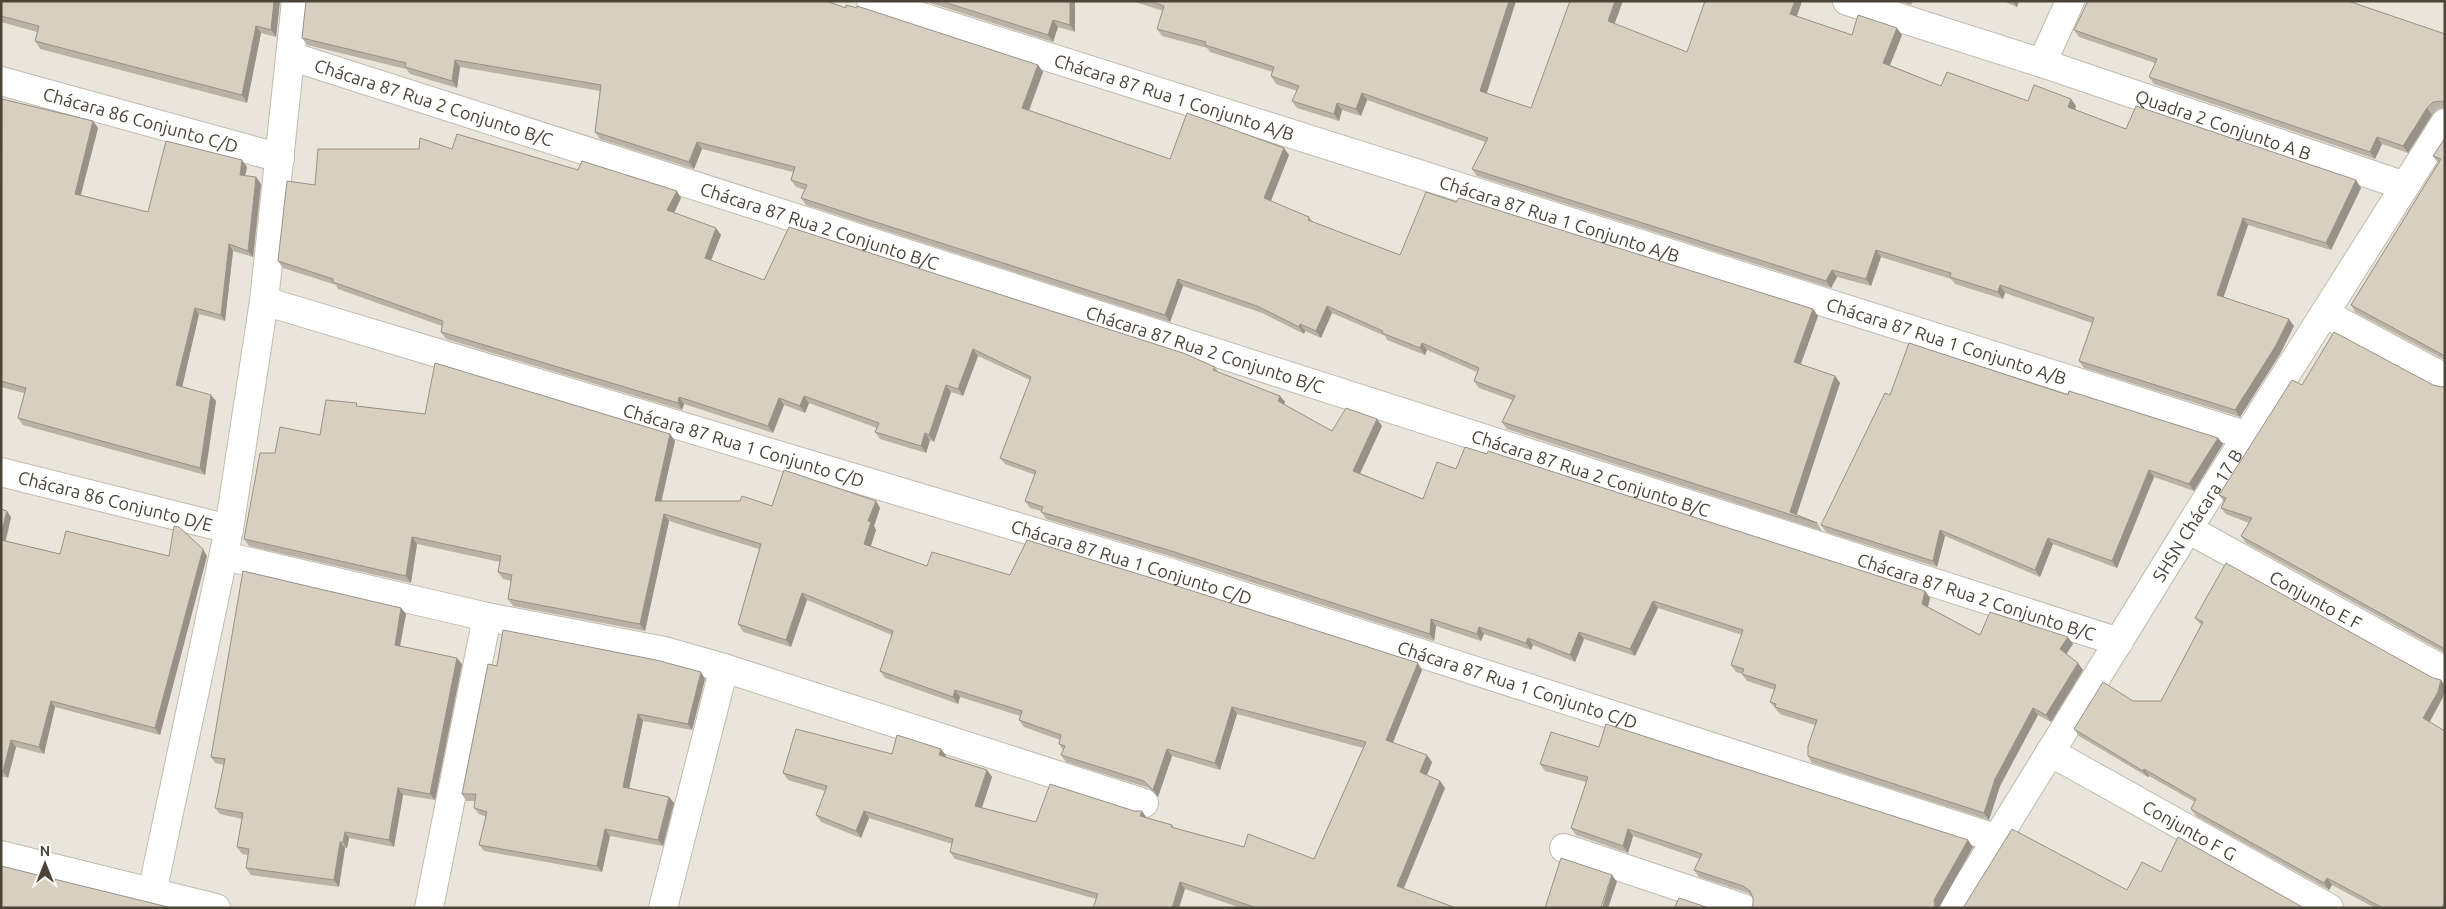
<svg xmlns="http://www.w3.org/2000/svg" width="2446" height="909" viewBox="0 0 2446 909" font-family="Ubuntu,sans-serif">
<rect width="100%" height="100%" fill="#f6f3ec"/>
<rect fill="#eae5da" x="1" y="1" width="2444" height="907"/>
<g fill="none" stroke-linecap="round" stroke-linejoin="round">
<g stroke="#c2bbae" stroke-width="30">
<g id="minor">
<path id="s1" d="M871,1L2248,436"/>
<path id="s2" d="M1847,1L2042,63L2405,186"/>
<path id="s3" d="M290,56L2119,642"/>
<polyline points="2042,63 2070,1"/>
<path id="s4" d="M1,81L280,158"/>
<path id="s5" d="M264,301L1168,572L1995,838"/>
<polyline points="2326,314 2445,378"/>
<path id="s6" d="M1,472L229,529"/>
<path id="s7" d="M2188,529L2445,671"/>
<polyline points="224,556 487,617 664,651 724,668 1144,803"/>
<path id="s8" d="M2050,752L2329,908"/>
<polyline points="1564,848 1743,908"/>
<polyline points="1,855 216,908"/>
<polyline points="152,893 229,529 264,301 296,1"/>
<polyline points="429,908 487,617"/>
<polyline points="663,908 724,668"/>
<path id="s9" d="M1954,908L2188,529L2445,123"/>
</g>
</g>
<use href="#minor" stroke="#fff" stroke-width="28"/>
</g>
<g fill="#bab2a6">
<polygon points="1,1 280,1 276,37 261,33 247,103 40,49 35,41 37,32 1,22"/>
<polygon points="924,1 1075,1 1075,32 1058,27 1053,42"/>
<polygon points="1132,1 1516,1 1487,93 1531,108 1614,24 1687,52 1802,1 1797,16 1852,35 1902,35 1890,65 1941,86 2028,101 2071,99 2076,106 2075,110 2126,129 2356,180 2361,188 2331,250 2248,225 2223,297 2294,326 2280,354 2240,417 2084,368 2079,361 2092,323 2005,293 2003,299 1955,284 1951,279 1881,257 1871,286 1837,277 1831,288 1477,176 1472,169 1485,142 1367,100 1361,116 1342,110 1339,121 1297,108 1292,101 1297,91 1276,84 1271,76 1273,72 1210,52 1207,48 1162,36 1157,29 1163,11"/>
<polygon points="1899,1 1913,1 1911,5"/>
<polygon points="2003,1 2019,1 2017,7"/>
<polygon points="2074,30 2445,34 2445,108 2438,109 2432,115 2408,153 2382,144 2375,159 2154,84 2149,77 2155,63 2079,37"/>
<polygon points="302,38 1038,65 1043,72 1029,111 1170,159 1289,155 1270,201 1309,217 1313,222 1400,255 1456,202 1813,309 1818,316 1801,364 1835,376 1840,383 1796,515 1817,523 1822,531 1507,429 1502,422 1512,400 1479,388 1474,381 1477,372 1427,350 1425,355 1387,340 1385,336 1332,313 1321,338 1305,331 1304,334 1262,313 1183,286 1170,322 806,205 801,198 805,190 796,187 791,180 793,172 702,149 694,169 600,139 595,132 600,91 460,67 457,88 410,74 406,69 307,45"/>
<polygon points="1,100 98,128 81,195 148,212 242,160 247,167 245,176 256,177 261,184 253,257 233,251 225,321 199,314 182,387 216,401 205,475 23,425 18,418 24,393 1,387"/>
<polygon points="2445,138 2445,360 2355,312 2351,305 2438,163 2433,156"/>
<polygon points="419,149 452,149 578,170 681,198 674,213 721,235 711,261 764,280 1215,367 1218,372 1280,396 1285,402 1284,405 1332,431 1377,419 1382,426 1360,473 1423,499 1456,469 1925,591 1930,598 1928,607 1980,635 2073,644 2066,654 2083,670 2051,722 2038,715 2000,786 1989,820 1812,763 1808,756 1815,725 1780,714 1770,702 1775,690 1747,681 1742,674 1736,672 1731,665 1742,635 1658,608 1635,656 1584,639 1575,662 1533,645 1531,650 1484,634 1481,641 1436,626 1434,641 1173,557 1046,519 1041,511 1030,508 1025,501 1035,475 1005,464 1000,458 1030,380 978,356 963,396 951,392 934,442 930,440 926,453 880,439 875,432 877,428 809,403 805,413 784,405 773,433 684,404 682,410 446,339 441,332 442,326 338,289 336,285 283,268 278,261 315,185"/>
<polygon points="2302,385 2433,385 2441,387 2445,386 2445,653 2246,543 2241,536 2249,523 2226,514 2221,508 2224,502 2219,495"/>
<polygon points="1890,395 2068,395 2218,438 2223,444 2194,491 2154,477 2117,568 2053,544 2040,577 1945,536 1937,567 1826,532 1821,525"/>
<polygon points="359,406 425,414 670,434 675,441 661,501 772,506 876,501 880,508 874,526 876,530 871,546 927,566 1010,575 1422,670 1393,742 1432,762 1427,775 1440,781 1445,788 1403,889 1456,908 1241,908 1185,889 1096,899 955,859 950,852 952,844 869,818 861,838 821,822 816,815 825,791 788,780 783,773 892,754 941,749 946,756 945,757 987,770 992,777 982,808 1036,822 1147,818 1172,825 1174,828 1244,847 1314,859 1363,748 1237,714 1220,770 1172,756 1158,797 1149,788 1066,762 1061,755 1063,750 1059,744 1060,740 1024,727 1019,720 1020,716 960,697 958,704 885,678 880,671 892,635 807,600 791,647 743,632 738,624 759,549 669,521 645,631 513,606 508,599 511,581 503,579 498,572 500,562 417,544 411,583 249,546 244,539 275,453 320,435"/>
<polygon points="1,509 11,517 6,541 60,554 207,556 160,735 55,707 44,754 16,747 8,778 1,776"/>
<polygon points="401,608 406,614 400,646 462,664 435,800 403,795 394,847 349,838 347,848 345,848 339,887 251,875 246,868 248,855 242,854 237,847 242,819 220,814 215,808 224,765 215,763 211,757"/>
<polygon points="2195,618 2441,680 2445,686 2445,690 2442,699 2429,722 2445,908 2375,908 2332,885 2329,890 2196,816 2191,809 2195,802 2149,776 2148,777 2079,736 2074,729 2133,701 2161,701 2201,625"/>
<polygon points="497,666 705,679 692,730 643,721 629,788 669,797 674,803 663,846 610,836 602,872 484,851 479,845 486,817 479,814 474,808 475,801 466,801 462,794"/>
<polygon points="1599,747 1973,847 1938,907 1753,905 1753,898 1752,896 1748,893 1699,877 1694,870 1700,859 1633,836 1628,853 1576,835 1571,828 1586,782 1545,771 1540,764"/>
</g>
<g fill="#979187">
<polygon points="274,1 280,1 276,37 271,30"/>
<polygon points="1070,1 1075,1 1075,32 1070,25"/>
<polygon points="1509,1 1516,1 1485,98 1480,91"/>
<polygon points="1615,1 1623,1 1613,28 1608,21"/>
<polygon points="1795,1 1802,1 1795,21 1790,14"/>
<polygon points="2013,1 2019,1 2017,7"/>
<polygon points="1053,20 1058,27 1053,42 1048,35"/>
<polygon points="256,26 261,33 247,103 242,95"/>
<polygon points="1897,28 1902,35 1888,70 1883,63"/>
<polygon points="455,60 460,67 457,88 452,81"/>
<polygon points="1038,65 1043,72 1027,115 1022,108"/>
<polygon points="1362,93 1367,100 1361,116 1356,109"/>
<polygon points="2071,99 2076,106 2073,114 2068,107"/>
<polygon points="1337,103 1342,110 1339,121 1334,114"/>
<polygon points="2427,108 2432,115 2408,153 2403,146"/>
<polygon points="93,121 98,128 79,201 75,194"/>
<polygon points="2377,137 2382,144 2375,159 2370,152"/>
<polygon points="697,142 702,149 694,169 689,162"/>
<polygon points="1284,148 1289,155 1269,206 1264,198"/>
<polygon points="242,160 247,167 244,182 240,175"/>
<polygon points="256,177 261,184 253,257 248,251"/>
<polygon points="2356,180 2361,188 2331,250 2326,243"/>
<polygon points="677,191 681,198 672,217 667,210"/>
<polygon points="2243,218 2248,225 2222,302 2217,295"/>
<polygon points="716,228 721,235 709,265 705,258"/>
<polygon points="229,244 233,251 225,321 221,315"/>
<polygon points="1876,250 1881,257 1871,286 1866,279"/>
<polygon points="1832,270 1837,277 1831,288 1826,281"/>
<polygon points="1178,279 1183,286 1170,322 1165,315"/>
<polygon points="2000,285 2005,293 2003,299 1998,292"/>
<polygon points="1327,306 1332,313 1321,338 1316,331"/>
<polygon points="195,308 199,314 181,392 176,385"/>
<polygon points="1813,309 1818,316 1799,369 1794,362"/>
<polygon points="2289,319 2294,326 2280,354 2240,417 2235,410"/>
<polygon points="1300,324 1305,331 1304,334 1299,327"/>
<polygon points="1422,343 1427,350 1425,355 1420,348"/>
<polygon points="973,349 978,356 963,396 958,389"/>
<polygon points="1835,376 1840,383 1796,517 1790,512"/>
<polygon points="946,385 951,392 934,442 929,435"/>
<polygon points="211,395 216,401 205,475 200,468"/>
<polygon points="804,396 809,403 805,413 800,406"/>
<polygon points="1280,396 1285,402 1282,408 1278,401"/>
<polygon points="679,397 684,404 682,410 678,403"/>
<polygon points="779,398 784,405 773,433 768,426"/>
<polygon points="1377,419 1382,426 1358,478 1353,471"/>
<polygon points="925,433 930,440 926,453 921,446"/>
<polygon points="670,434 675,441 660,508 655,501"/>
<polygon points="2218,438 2223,444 2194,491 2189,484"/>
<polygon points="2149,470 2154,477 2117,568 2112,561"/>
<polygon points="876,501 880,508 874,526 876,530 869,551 864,544 868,521"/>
<polygon points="7,511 11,517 4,546 1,541 1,534"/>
<polygon points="664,514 669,521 645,631 640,624"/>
<polygon points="1940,530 1945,536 1937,567 1933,561"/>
<polygon points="412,537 417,544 411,583 406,576"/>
<polygon points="2048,538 2053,544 2040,577 2035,570"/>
<polygon points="203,549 207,556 160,735 155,728"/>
<polygon points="1925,591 1930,598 1927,610 1922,604"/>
<polygon points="802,593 807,600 791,647 786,640"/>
<polygon points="1653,601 1658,608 1635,656 1630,649"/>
<polygon points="401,608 406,614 399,651 395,645"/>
<polygon points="1431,619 1436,626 1434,641 1430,634"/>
<polygon points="1479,627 1484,634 1481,641 1477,634"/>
<polygon points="1579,632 1584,639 1575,662 1570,655"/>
<polygon points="2068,637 2073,644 2065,656 2060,649"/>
<polygon points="1528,638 1533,645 1531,650 1526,643"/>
<polygon points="457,658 462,664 435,800 430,794"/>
<polygon points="1418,663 1422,670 1391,747 1386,740"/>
<polygon points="2078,663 2083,670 2051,722 2046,715"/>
<polygon points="701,672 705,679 692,730 688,724"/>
<polygon points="2441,680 2445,686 2445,690 2442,699 2428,725 2423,718"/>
<polygon points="955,690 960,697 958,704 953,697"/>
<polygon points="51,701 55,707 44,754 39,747"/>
<polygon points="1232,707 1237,714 1220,770 1215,763"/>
<polygon points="2033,708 2038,715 2000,786 1989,820 1984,813 1995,779"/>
<polygon points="638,714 643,721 628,794 623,787"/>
<polygon points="11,740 16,747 8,778 3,771"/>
<polygon points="941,749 946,756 944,762 939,755"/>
<polygon points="1167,749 1172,756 1158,797 1153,790"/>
<polygon points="1427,755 1432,762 1425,780 1420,772"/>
<polygon points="2144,769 2149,776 2148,777 2143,771"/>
<polygon points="987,770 992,777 980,813 975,806"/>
<polygon points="1440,781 1445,788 1402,893 1397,886"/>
<polygon points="398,788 403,795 394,847 389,840"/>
<polygon points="669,797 674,803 663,846 658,840"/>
<polygon points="864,811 869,818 861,838 856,831"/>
<polygon points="1142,811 1147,818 1140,816"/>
<polygon points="605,829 610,836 602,872 597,866"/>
<polygon points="1628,829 1633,836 1628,853 1623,846"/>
<polygon points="345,832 349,838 347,848 343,842"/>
<polygon points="1968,840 1973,847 1939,908 1935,908 1934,900"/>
<polygon points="340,842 345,848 339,887 334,880"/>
<polygon points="1612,875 1617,882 1608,908 1602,908"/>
<polygon points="2327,878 2332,885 2329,890 2324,883"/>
<polygon points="1180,882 1185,889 1179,908 1172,908"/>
</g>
<g fill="#d8cfc1" stroke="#979187">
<polygon points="1,1 274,1 271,30 256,26 242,95 35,41 39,26 1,16"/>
<polygon points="306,1 826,1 846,8 846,5 857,8 857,6 1038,65 1022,108 1170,159 1187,113 1284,148 1264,198 1309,217 1308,220 1400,255 1426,192 1456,202 1459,198 1813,309 1794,362 1835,376 1790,512 1817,523 1502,422 1515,396 1474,381 1479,368 1422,343 1420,348 1382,333 1383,331 1327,306 1316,331 1300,324 1299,327 1257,306 1178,279 1165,315 801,198 807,185 791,180 795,167 697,142 689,162 595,132 601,85 455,60 452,81 405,67 406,63 302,38"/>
<polygon points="941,1 1070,1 1070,25 1053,20 1048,35"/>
<polygon points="1150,1 1509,1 1480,91 1531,108 1570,1 1615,1 1608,21 1687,52 1705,1 1795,1 1790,14 1852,35 1858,15 1897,28 1883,63 1941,86 1947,72 2028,101 2034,85 2071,99 2068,107 2126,129 2136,106 2356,180 2326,243 2243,218 2217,295 2289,319 2275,347 2235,410 2079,361 2094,318 2000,285 1998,292 1950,277 1951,273 1876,250 1866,279 1832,270 1826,281 1472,169 1488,138 1362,93 1356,109 1337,103 1334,114 1292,101 1299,86 1271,76 1274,67 1205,45 1206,42 1157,29 1164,6"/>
<polygon points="2088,1 2348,1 2445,34 2445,102 2441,101 2433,102 2427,108 2403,146 2377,137 2370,152 2149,77 2157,59 2074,30"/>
<polygon points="2,99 93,121 75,194 148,212 166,141 242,160 240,175 256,177 248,251 229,244 221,315 195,308 176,385 211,395 200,468 18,418 26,388 1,381"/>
<polygon points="457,134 578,170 582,161 677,191 667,210 716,228 705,258 764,280 789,227 1183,353 1215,367 1213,370 1280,396 1278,401 1332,431 1346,408 1377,419 1353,471 1423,499 1437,462 1456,469 1465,447 1487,454 1488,451 1925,591 1922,604 1980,635 1990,612 2068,637 2060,649 2078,663 2046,715 2033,708 1995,779 1984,813 1808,756 1808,746 1817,720 1775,707 1776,704 1770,702 1776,685 1742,674 1744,669 1731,665 1743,630 1653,601 1630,649 1579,632 1570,655 1528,638 1526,643 1479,627 1477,634 1431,619 1430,634 1168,550 1041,512 1043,507 1025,501 1036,471 1000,458 1031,377 973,349 958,389 946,385 929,435 925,433 921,446 875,432 879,423 804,396 800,406 779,398 768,426 679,397 678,403 441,332 443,321 333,282 333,279 278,261 287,181 315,185 318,149 419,149 420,138 452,149"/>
<polygon points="2445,138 2445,356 2351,305 2441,159 2433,156"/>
<polygon points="2334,332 2433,385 2441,387 2445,386 2445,649 2241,536 2252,518 2221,508 2226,498 2219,495 2292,380 2302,385"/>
<polygon points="1909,343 2068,395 2069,391 2218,438 2189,484 2149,470 2112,561 2048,538 2035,570 1940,530 1933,561 1821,525 1885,393 1890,395"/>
<polygon points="435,363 670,434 655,501 740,501 742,496 772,506 784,470 876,501 868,521 871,522 864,544 927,566 932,552 1010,575 1027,540 1158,580 1418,663 1386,740 1427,755 1420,772 1440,781 1397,886 1456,908 1257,908 1180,882 1172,908 1093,908 1098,894 950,852 953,839 864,811 856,831 816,815 827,786 783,773 796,729 892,754 897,735 941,749 939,755 987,770 975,806 1036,822 1050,784 1134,811 1142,811 1140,816 1172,825 1171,827 1244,847 1248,834 1314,859 1366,742 1232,707 1215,763 1167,749 1153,790 1144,781 1061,755 1065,746 1059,744 1061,735 1019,720 1022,711 955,690 953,697 880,671 893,631 802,593 786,640 738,624 761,544 664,514 640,624 508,599 512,575 498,572 501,556 412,537 406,576 244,539 260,453 275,453 280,427 320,435 326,400 357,403 356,406 425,414"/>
<polygon points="1,509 7,511 1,534"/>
<polygon points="174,526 179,527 203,549 155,728 51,701 39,747 11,740 3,771 1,771 1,540 60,554 66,531 169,556"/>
<polygon points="2226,563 2433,678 2441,680 2438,692 2423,718 2445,731 2445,902 2441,908 2383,908 2327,878 2324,883 2191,809 2196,799 2144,769 2143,771 2074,729 2103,682 2133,701 2161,701 2203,622 2195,618"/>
<polygon points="243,571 401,608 395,645 457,658 430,794 398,788 389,840 345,832 343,842 340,842 334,880 246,868 249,849 237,847 243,813 215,808 225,759 211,757"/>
<polygon points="503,630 656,660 701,672 688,724 638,714 623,787 669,797 658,840 605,829 597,866 479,845 487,812 474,808 476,794 462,794 488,664 497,666"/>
<polygon points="1606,724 1968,840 1934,900 1935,908 1751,908 1753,905 1753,898 1750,891 1743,886 1694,870 1702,854 1628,829 1623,846 1571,828 1588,777 1540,764 1551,732 1599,747"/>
<polygon points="2012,829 2127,890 2142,862 2161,872 2178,837 2304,908 1963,908"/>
<polygon points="1561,858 1612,875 1601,907 1603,908 1545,908"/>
<polygon points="1,866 172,908 1,908"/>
<polygon points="1679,898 1709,908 1674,908"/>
</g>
<g text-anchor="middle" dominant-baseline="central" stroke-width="4.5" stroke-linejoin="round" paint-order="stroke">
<g font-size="18" fill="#4b4439" stroke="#fff">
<text stroke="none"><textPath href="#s1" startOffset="318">Chácara 87 Rua 1 Conjunto A/B</textPath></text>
<text stroke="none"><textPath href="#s3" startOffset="151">Chácara 87 Rua 2 Conjunto B/C</textPath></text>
<text stroke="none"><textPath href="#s4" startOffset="145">Chácara 86 Conjunto C/D</textPath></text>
<text stroke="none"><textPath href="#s2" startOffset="396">Quadra 2 Conjunto A B</textPath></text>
<text stroke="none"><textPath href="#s1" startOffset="722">Chácara 87 Rua 1 Conjunto A/B</textPath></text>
<text stroke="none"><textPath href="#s3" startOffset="556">Chácara 87 Rua 2 Conjunto B/C</textPath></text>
<text stroke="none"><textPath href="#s1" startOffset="1128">Chácara 87 Rua 1 Conjunto A/B</textPath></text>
<text stroke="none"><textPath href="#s3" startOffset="961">Chácara 87 Rua 2 Conjunto B/C</textPath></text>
<text stroke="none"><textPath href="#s5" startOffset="501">Chácara 87 Rua 1 Conjunto C/D</textPath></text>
<text stroke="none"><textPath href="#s3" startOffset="1366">Chácara 87 Rua 2 Conjunto B/C</textPath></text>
<text stroke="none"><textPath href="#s6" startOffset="118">Chácara 86 Conjunto D/E</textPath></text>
<text stroke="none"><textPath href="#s9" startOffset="462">SHSN Chácara 17 B</textPath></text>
<text stroke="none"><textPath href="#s5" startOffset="906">Chácara 87 Rua 1 Conjunto C/D</textPath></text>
<text stroke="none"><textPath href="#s3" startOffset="1771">Chácara 87 Rua 2 Conjunto B/C</textPath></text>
<text stroke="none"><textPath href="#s7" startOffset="146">Conjunto E F</textPath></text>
<text stroke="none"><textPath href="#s5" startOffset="1311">Chácara 87 Rua 1 Conjunto C/D</textPath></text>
<text stroke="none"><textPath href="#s8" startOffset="160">Conjunto F G</textPath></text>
</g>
</g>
<rect width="2446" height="909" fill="none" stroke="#4b4439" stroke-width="5"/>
<g transform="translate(45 864)" stroke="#ffffff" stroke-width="4" paint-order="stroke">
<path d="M0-4L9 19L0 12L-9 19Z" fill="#4b4439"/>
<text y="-8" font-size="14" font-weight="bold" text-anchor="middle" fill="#4b4439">N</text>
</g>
</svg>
